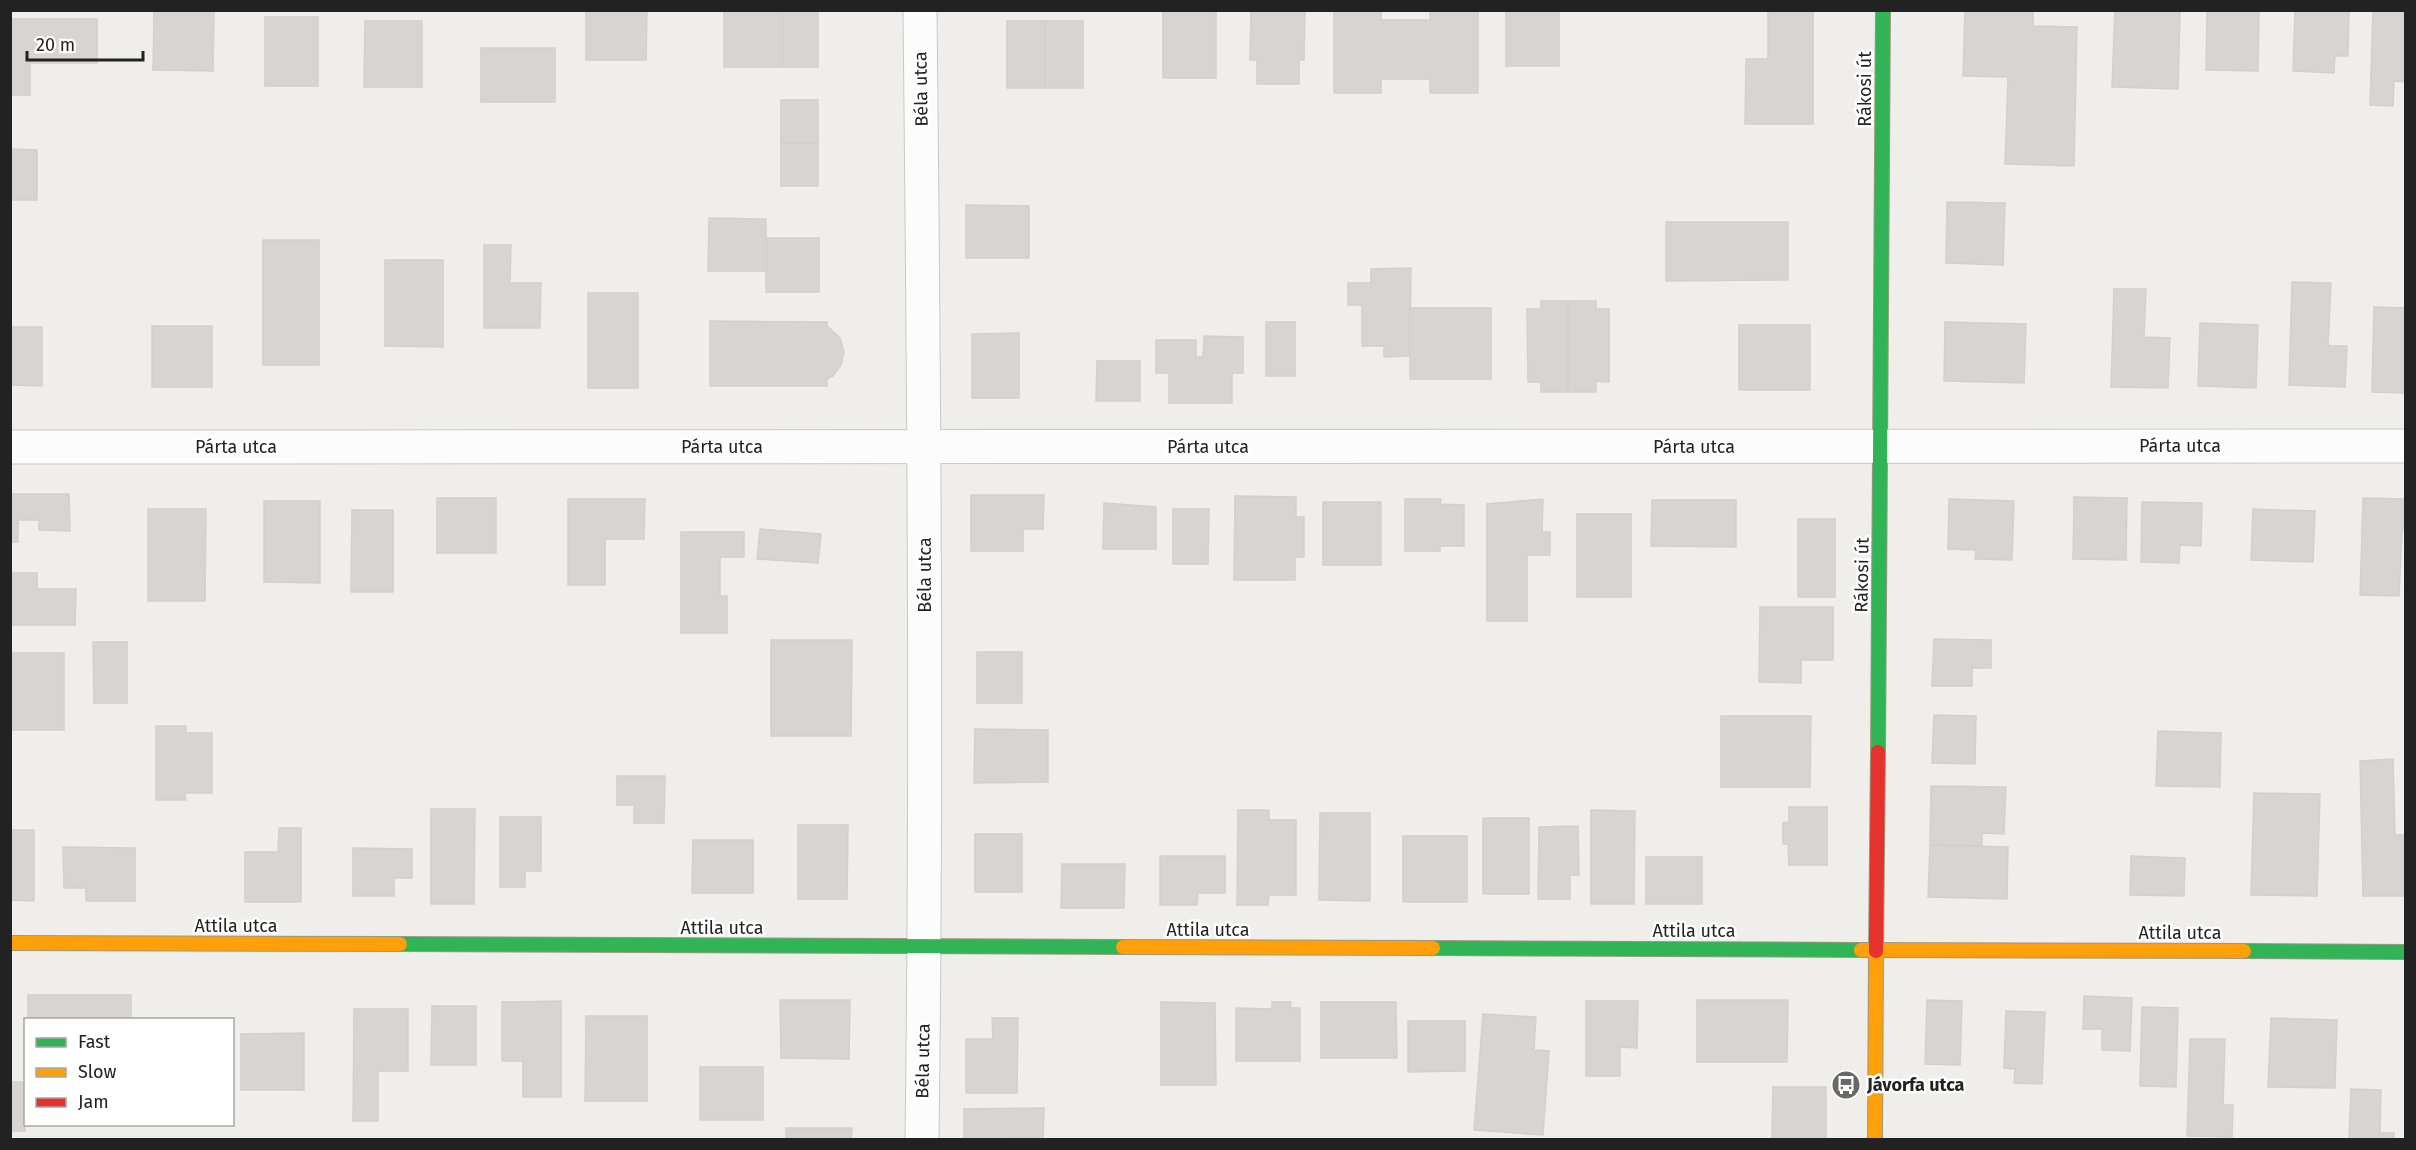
<svg xmlns="http://www.w3.org/2000/svg" width="2416" height="1150" viewBox="0 0 2416 1150" font-family="'Fira Sans',sans-serif">
<rect width="100%" height="100%" fill="#f0eeeb"/>
<g fill="#d7d4d2" stroke="#d3d0cc" stroke-width="1.5">
<polygon points="154,10 214,10 213,71 153,70"/>
<polygon points="586,10 647,10 646,60 586,60"/>
<rect x="724" y="10" width="58" height="57"/>
<rect x="782" y="10" width="36" height="57"/>
<rect x="1163" y="10" width="53" height="68"/>
<polygon points="1251,10 1305,10 1304,60 1299,60 1299,84 1257,84 1257,60 1250,60"/>
<polygon points="1334,10 1381,10 1381,20 1430,20 1430,10 1478,10 1478,93 1430,93 1430,79 1381,79 1381,93 1334,93"/>
<rect x="1506" y="10" width="53" height="56"/>
<polygon points="1768,10 1813,10 1813,124 1745,124 1746,59 1768,59"/>
<polygon points="1965,10 2033,10 2033,26 2077,27 2074,166 2005,164 2008,77 1963,76"/>
<polygon points="2115,10 2180,10 2178,89 2112,87"/>
<polygon points="2207,10 2259,10 2258,71 2206,70"/>
<polygon points="2295,10 2349,10 2348,56 2335,56 2334,73 2293,71"/>
<polygon points="2373,10 2406,10 2406,82 2394,81 2393,106 2370,105"/>
<rect x="265" y="17" width="53" height="69"/>
<polygon points="10,19 97,19 97,63 30,63 30,95 10,95"/>
<polygon points="365,21 422,21 422,87 364,87"/>
<rect x="1007" y="21" width="38" height="67"/>
<rect x="1045" y="21" width="38" height="67"/>
<rect x="481" y="48" width="74" height="54"/>
<rect x="781" y="100" width="37" height="43"/>
<rect x="781" y="143" width="37" height="43"/>
<polygon points="10,149 37,150 37,200 10,200"/>
<polygon points="1947,202 2005,203 2003,265 1946,263"/>
<polygon points="966,205 1029,206 1029,258 966,258"/>
<polygon points="709,218 766,219 766,271 708,271"/>
<polygon points="1666,222 1788,222 1788,280 1666,281"/>
<rect x="766" y="238" width="53" height="54"/>
<rect x="263" y="240" width="56" height="125"/>
<polygon points="484,245 511,245 510,283 541,283 540,328 484,328"/>
<polygon points="385,260 443,260 443,347 385,346"/>
<polygon points="1411,268 1410,356 1384,357 1384,346 1362,346 1362,305 1348,305 1348,283 1371,283 1371,269"/>
<polygon points="2292,282 2331,283 2328,346 2347,346 2345,387 2289,385"/>
<polygon points="2114,289 2146,289 2144,337 2170,338 2168,388 2111,387"/>
<rect x="588" y="293" width="50" height="95"/>
<polygon points="1541,301 1568,301 1568,392 1541,392 1541,382 1528,382 1527,309 1541,309"/>
<polygon points="1568,301 1596,301 1596,309 1609,309 1609,382 1596,381 1596,392 1568,392"/>
<polygon points="2374,307 2406,308 2406,393 2372,392"/>
<rect x="1410" y="308" width="81" height="71"/>
<polygon points="710,321 827,322 827,326 840,338 844,352 841,365 833,376 827,379 827,386 710,386"/>
<rect x="1266" y="322" width="29" height="54"/>
<polygon points="1945,322 2026,324 2024,383 1944,381"/>
<polygon points="2200,323 2258,325 2256,388 2198,386"/>
<rect x="1739" y="325" width="71" height="65"/>
<rect x="152" y="326" width="60" height="61"/>
<polygon points="10,327 42,327 42,386 10,385"/>
<polygon points="1019,333 1019,398 972,398 972,334"/>
<polygon points="1204,336 1243,337 1243,373 1232,373 1232,403 1169,403 1169,373 1156,373 1156,340 1196,340 1196,357 1203,357"/>
<polygon points="1097,361 1140,361 1140,401 1096,401"/>
<polygon points="10,494 69,494 70,531 39,530 39,520 18,520 18,542 10,542"/>
<polygon points="971,495 1044,495 1043,529 1023,529 1023,551 971,551"/>
<polygon points="1235,496 1296,497 1296,517 1304,517 1304,557 1295,557 1295,580 1234,580"/>
<polygon points="2074,497 2127,498 2126,560 2073,559"/>
<rect x="437" y="498" width="59" height="55"/>
<polygon points="2363,498 2406,499 2406,530 2402,530 2399,596 2360,595"/>
<polygon points="568,499 645,499 644,539 605,539 605,585 568,585"/>
<polygon points="1405,499 1441,499 1440,504 1464,505 1464,546 1440,546 1440,551 1405,551"/>
<polygon points="1543,499 1542,532 1550,532 1550,555 1527,555 1527,621 1487,621 1487,504"/>
<polygon points="1949,499 2014,501 2012,560 1975,559 1976,550 1948,549"/>
<polygon points="1652,500 1736,500 1736,547 1651,546"/>
<polygon points="264,501 320,501 320,583 264,582"/>
<rect x="1323" y="502" width="58" height="63"/>
<polygon points="2142,502 2202,503 2201,546 2180,545 2179,563 2141,562"/>
<polygon points="1104,503 1156,507 1156,549 1103,549"/>
<polygon points="148,509 206,509 205,601 148,601"/>
<polygon points="1173,509 1209,509 1208,564 1173,564"/>
<polygon points="2253,509 2315,511 2313,562 2251,560"/>
<polygon points="352,510 393,510 393,592 351,592"/>
<rect x="1577" y="514" width="54" height="83"/>
<rect x="1798" y="519" width="37" height="78"/>
<polygon points="760,529 821,534 818,563 757,559"/>
<polygon points="681,532 744,532 744,557 720,557 720,596 727,596 727,633 681,633"/>
<polygon points="10,573 37,573 37,589 76,589 75,625 10,625"/>
<polygon points="1760,607 1833,607 1833,660 1801,660 1801,683 1759,682"/>
<polygon points="1934,639 1991,640 1991,668 1972,668 1972,686 1932,686"/>
<polygon points="771,640 852,640 851,736 771,736"/>
<polygon points="93,642 127,642 127,703 94,703"/>
<rect x="977" y="652" width="45" height="51"/>
<rect x="10" y="653" width="54" height="77"/>
<polygon points="1934,715 1976,716 1975,764 1932,763"/>
<polygon points="1721,716 1811,716 1810,787 1721,787"/>
<polygon points="156,726 186,726 186,733 212,733 212,793 185,793 186,800 156,800"/>
<polygon points="975,729 1048,730 1048,782 974,783"/>
<polygon points="2158,731 2221,733 2220,787 2156,786"/>
<polygon points="2393,759 2395,835 2406,835 2406,896 2363,896 2360,761"/>
<polygon points="617,776 665,776 664,823 634,823 634,805 617,805"/>
<polygon points="1931,786 2006,787 2004,834 1982,833 1982,846 1930,845"/>
<polygon points="2254,793 2320,794 2317,896 2251,895"/>
<polygon points="1789,807 1827,807 1827,865 1789,865 1788,844 1783,844 1783,823 1789,822"/>
<polygon points="431,809 475,809 474,904 431,904"/>
<polygon points="1238,810 1269,810 1269,820 1296,820 1296,895 1269,895 1268,905 1237,905"/>
<polygon points="1591,810 1635,811 1634,904 1591,904"/>
<polygon points="1320,813 1370,813 1370,901 1319,900"/>
<polygon points="500,817 541,817 541,871 525,871 525,887 500,887"/>
<rect x="1483" y="818" width="46" height="76"/>
<polygon points="798,825 848,825 847,899 798,899"/>
<polygon points="1578,826 1579,875 1570,875 1570,899 1538,899 1539,827"/>
<polygon points="279,828 301,828 301,902 245,902 245,852 278,852"/>
<polygon points="10,830 34,830 34,901 10,900"/>
<rect x="975" y="834" width="47" height="58"/>
<rect x="1403" y="836" width="64" height="66"/>
<polygon points="693,840 753,840 753,893 692,893"/>
<polygon points="1930,845 2008,847 2007,899 1928,897"/>
<polygon points="63,847 135,848 135,901 86,901 86,888 64,888"/>
<polygon points="353,848 412,849 412,878 394,878 394,896 353,896"/>
<polygon points="1160,856 1225,856 1225,893 1198,893 1197,905 1160,905"/>
<polygon points="2131,856 2185,858 2184,896 2130,895"/>
<rect x="1646" y="857" width="56" height="47"/>
<polygon points="1062,864 1125,864 1124,908 1061,908"/>
<rect x="28" y="995" width="103" height="25"/>
<polygon points="2084,996 2132,998 2130,1051 2102,1050 2102,1029 2083,1029"/>
<polygon points="780,1000 850,1000 849,1059 781,1058"/>
<polygon points="1697,1000 1788,1000 1787,1062 1697,1062"/>
<polygon points="1927,1000 1962,1001 1960,1065 1925,1064"/>
<polygon points="561,1001 561,1097 523,1097 523,1061 502,1061 502,1002"/>
<polygon points="1586,1001 1638,1001 1637,1048 1620,1047 1620,1076 1586,1076"/>
<polygon points="1161,1002 1215,1003 1216,1085 1161,1085"/>
<polygon points="1272,1002 1291,1002 1290,1008 1300,1008 1300,1061 1236,1061 1236,1008 1272,1009"/>
<polygon points="1321,1002 1396,1002 1397,1058 1321,1058"/>
<polygon points="432,1006 476,1006 476,1065 431,1065"/>
<polygon points="2142,1007 2178,1008 2176,1087 2140,1086"/>
<polygon points="354,1009 408,1009 408,1071 378,1071 378,1121 353,1121"/>
<polygon points="2006,1011 2045,1012 2042,1084 2014,1083 2015,1069 2004,1068"/>
<polygon points="1483,1014 1536,1017 1534,1050 1549,1051 1543,1135 1474,1130"/>
<polygon points="586,1016 647,1016 647,1101 585,1101"/>
<polygon points="992,1018 1018,1018 1017,1093 966,1093 966,1039 993,1039"/>
<polygon points="2271,1018 2337,1020 2335,1088 2268,1087"/>
<polygon points="1408,1021 1465,1021 1465,1071 1408,1072"/>
<polygon points="304,1033 304,1090 241,1090 241,1034"/>
<polygon points="2190,1039 2225,1039 2223,1105 2233,1105 2232,1137 2187,1136"/>
<rect x="700" y="1067" width="63" height="53"/>
<rect x="10" y="1082" width="15" height="49"/>
<polygon points="1773,1087 1826,1087 1826,1139 1772,1139"/>
<polygon points="2351,1089 2381,1090 2380,1133 2394,1133 2394,1140 2349,1140"/>
<polygon points="1044,1108 1043,1137 1015,1137 1015,1140 964,1140 964,1109"/>
<polygon points="786,1128 852,1128 851,1140 786,1140"/>
</g>
<g fill="none" stroke-linecap="round" stroke-linejoin="round">
<g stroke="#c9c8c7" stroke-width="35">
<g id="street">
<path d="M920,10C924,387 927,763 922,1140"/>
<polyline points="10,447 2406,446"/>
</g>
</g>
<g stroke="#999a82" stroke-width="16">
<g id="fast">
<polyline points="1878,752 1883,10"/>
<polyline points="400,944 1123,947"/>
<polyline points="1433,948 1861,950"/>
<polyline points="2244,951 2406,952"/>
</g>
</g>
<g stroke="#999a82" stroke-width="16">
<g id="slow">
<polyline points="10,943 400,944"/>
<polyline points="1123,947 1433,948"/>
<polyline points="1861,950 2244,951"/>
<polyline points="1875,1140 1876,951"/>
</g>
</g>
<g stroke="#999a82" stroke-width="16">
<polyline id="jam" points="1876,951 1878,752"/>
</g>
<use href="#street" stroke="#fdfcfc" stroke-width="33"/>
<use href="#fast" stroke="#30b455" stroke-width="14"/>
<use href="#slow" stroke="#ff9f0a" stroke-width="14"/>
<use href="#jam" stroke="#e5322d" stroke-width="14"/>
</g>
<defs>
<g id="bus-disc" transform="scale(1.5)"><circle r="9.5" fill="#6a6968" stroke="#fff"/><path d="M-5-6H5V4H4V6H2V4H-2V6H-4V4H-5ZM-3.5-4V0h7V-4ZM-3.5 1.2v1.5H-2V1.2ZM2 1.2v1.5H3.5V1.2Z" fill="#fff"/></g>
</defs>
<g fill-rule="evenodd">
<use href="#bus-disc" x="1846" y="1085"/>
</g>
<g text-anchor="middle" dominant-baseline="central" stroke-width="5" stroke-linejoin="round" paint-order="stroke">
<g font-size="18" fill="#222" stroke="#fff">
<text transform="translate(921 89) rotate(-91)">Béla utca</text>
<text transform="translate(1865 89) rotate(-90)">Rákosi út</text>
<text x="2180" y="446">Párta utca</text>
<text x="236" y="447">Párta utca</text>
<text x="722" y="447">Párta utca</text>
<text x="1208" y="447">Párta utca</text>
<text x="1694" y="447">Párta utca</text>
<text transform="translate(925 575) rotate(-90)">Béla utca</text>
<text transform="translate(1862 575) rotate(-89)">Rákosi út</text>
<text x="236" y="926">Attila utca</text>
<text x="722" y="928">Attila utca</text>
<text x="1208" y="930">Attila utca</text>
<text x="1694" y="931">Attila utca</text>
<text x="2180" y="933">Attila utca</text>
<text transform="translate(923 1061) rotate(-89)">Béla utca</text>
</g>
<g font-size="18" font-weight="bold" fill="#222" stroke="#fff" text-anchor="start">
<text x="1867" y="1085">Jávorfa utca</text>
</g>
</g>
<rect width="2416" height="1150" fill="none" stroke="#222222" stroke-width="24"/>
<rect x="24" y="1018" width="210" height="108" fill="#ffffff" stroke="#a7a7a7" stroke-width="1.5"/>
<rect x="36" y="1038" width="30" height="9" fill="#30b455" stroke="#a7a7a7" stroke-width="1.5"/>
<text x="78" y="1048" font-size="18" fill="#222222">Fast</text>
<rect x="36" y="1068" width="30" height="9" fill="#ff9f0a" stroke="#a7a7a7" stroke-width="1.5"/>
<text x="78" y="1078" font-size="18" fill="#222222">Slow</text>
<rect x="36" y="1098" width="30" height="9" fill="#e5322d" stroke="#a7a7a7" stroke-width="1.5"/>
<text x="78" y="1108" font-size="18" fill="#222222">Jam</text>
<path d="M27 51v9h116v-9" fill="none" stroke="#222222" stroke-width="3"/>
<text x="36" y="51" font-size="18" fill="#222222" stroke="#ffffff" stroke-width="4.5" paint-order="stroke">20 m</text>
</svg>
